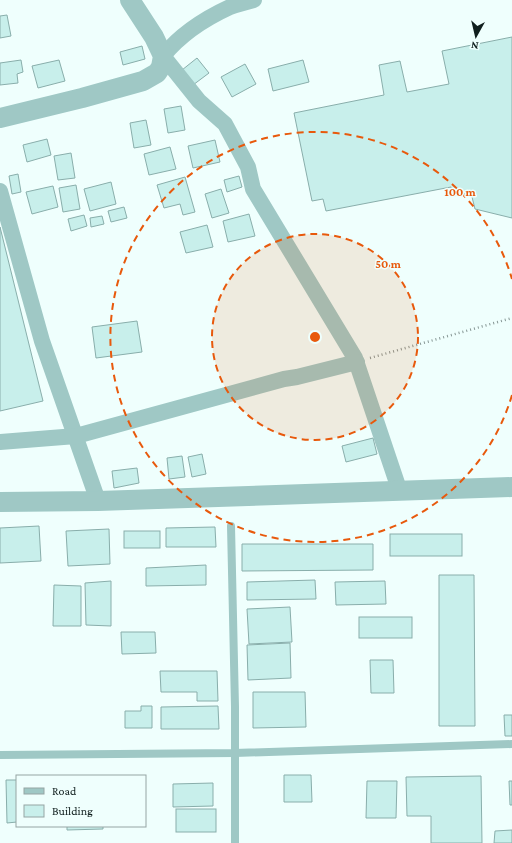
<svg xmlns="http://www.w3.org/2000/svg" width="512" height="843" viewBox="0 0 512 843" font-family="'Crimson Pro',serif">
<rect width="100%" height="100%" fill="#effffd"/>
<g fill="#c8efeb" stroke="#89aeab">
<polygon points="7,15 11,36 0,38 0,16"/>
<polygon points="512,37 512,218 475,209 471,193 453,196 451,187 326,211 323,199 312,201 294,113 384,95 379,65 400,61 407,92 449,84 442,51"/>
<polygon points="142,46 145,59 123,65 120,52"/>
<polygon points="197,58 209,73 193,85 182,70"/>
<polygon points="21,60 23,72 17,74 18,83 0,85 0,63"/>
<polygon points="59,60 65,81 38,88 32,66"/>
<polygon points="303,60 309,82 273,91 268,69"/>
<polygon points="245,64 256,84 232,97 221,77"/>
<polygon points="181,106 185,130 168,133 164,109"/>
<polygon points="146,120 151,145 134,148 130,123"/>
<polygon points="47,139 51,155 27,162 23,145"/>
<polygon points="215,140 220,162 193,168 188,146"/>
<polygon points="170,147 176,169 149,175 144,154"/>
<polygon points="71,153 75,178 58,180 54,156"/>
<polygon points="18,174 21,192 12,194 9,176"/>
<polygon points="239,176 242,187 227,192 224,180"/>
<polygon points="185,177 195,212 183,215 180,204 164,208 157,185"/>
<polygon points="111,182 116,204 90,211 84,189"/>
<polygon points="76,185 80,209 63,212 59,188"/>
<polygon points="53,186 58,207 32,214 26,192"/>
<polygon points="221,189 229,213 212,218 205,194"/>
<polygon points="124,207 127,218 111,222 108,211"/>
<polygon points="249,214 255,236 228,242 223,221"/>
<polygon points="84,215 87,226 71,231 68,219"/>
<polygon points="102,216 104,224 91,227 90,218"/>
<polygon points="207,225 213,247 186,253 180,232"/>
<polygon points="0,227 43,401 0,411"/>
<polygon points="137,321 142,352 96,358 92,327"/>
<polygon points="373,438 377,454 346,462 342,446"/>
<polygon points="202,454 206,474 192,477 188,457"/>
<polygon points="182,456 185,477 169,479 167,458"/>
<polygon points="137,468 139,483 114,488 112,471"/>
<polygon points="39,526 41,561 0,563 0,528"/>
<polygon points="215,527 216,547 166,547 166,528"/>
<polygon points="109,529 110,564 68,566 66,531"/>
<rect x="124" y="531" width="36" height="17"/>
<rect x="390" y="534" width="72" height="22"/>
<polygon points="242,544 373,544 373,570 242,571"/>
<polygon points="206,565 206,585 146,586 146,568"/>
<polygon points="439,575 474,575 475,726 439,726"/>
<polygon points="315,580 316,599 247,600 247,582"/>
<polygon points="111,581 111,626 86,625 85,583"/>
<polygon points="385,581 386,604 336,605 335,582"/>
<polygon points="54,585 81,586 81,626 53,626"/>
<polygon points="290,607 292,642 249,644 247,609"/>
<rect x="359" y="617" width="53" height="21"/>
<polygon points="121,632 155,632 156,653 122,654"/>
<polygon points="290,643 291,678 248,680 247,645"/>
<polygon points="370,660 393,660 394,693 371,693"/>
<polygon points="160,671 217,671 218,701 197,701 197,692 161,692"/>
<polygon points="253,692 305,692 306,727 253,728"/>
<polygon points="141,706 152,706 152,728 125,728 125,711 141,711"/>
<polygon points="218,706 219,729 161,729 161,707"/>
<polygon points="504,715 512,715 512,736 505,736"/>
<polygon points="284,775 311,775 312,802 284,802"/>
<polygon points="481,776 482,843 431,843 431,816 407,816 406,777"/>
<polygon points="6,780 17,780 17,822 7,823"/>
<polygon points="367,781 397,781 396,818 366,818"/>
<polygon points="509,781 512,781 512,805 510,805"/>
<polygon points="213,783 213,806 173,807 173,784"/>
<rect x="176" y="809" width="40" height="23"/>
<polygon points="67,826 103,826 103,829 67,830"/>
<polygon points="512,830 512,843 494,843 495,831"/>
</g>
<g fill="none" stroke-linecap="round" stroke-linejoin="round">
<polyline stroke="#869694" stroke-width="2.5" stroke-dasharray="1 3" stroke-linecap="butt" points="370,358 512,318"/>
<g stroke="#9fc8c5" stroke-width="8">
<polyline points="231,526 235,707 235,843"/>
<polyline points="0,755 235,753 512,744"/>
</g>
<g stroke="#9fc8c5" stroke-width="16">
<path d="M254,0C246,2 238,4 230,7C206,18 180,35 163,56L199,101L225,124L248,167L253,189L355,358L400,492"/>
<polyline points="0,191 42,341 98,501"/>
<polyline points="0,442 76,436 284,379 297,377 357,362"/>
</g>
<g stroke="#9fc8c5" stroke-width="20">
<polyline points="0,118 82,98 143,81 157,73 161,67 163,56 154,37 130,0"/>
<polyline points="0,502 98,501 512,487"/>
</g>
</g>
<circle cx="315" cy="337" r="103" fill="#e8590c" fill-opacity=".12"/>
<g fill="none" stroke="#e8590c" stroke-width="2" stroke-dasharray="7 5">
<circle cx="315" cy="337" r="103"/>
<path d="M512 395A205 205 0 1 1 512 279"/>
</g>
<circle cx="315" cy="337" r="6" fill="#e8590c" stroke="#effffd" stroke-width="2"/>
<g font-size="12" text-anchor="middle" font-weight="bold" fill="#e8590c" stroke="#effffd" stroke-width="3" stroke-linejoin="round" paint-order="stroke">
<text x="460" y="196">100 m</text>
<text x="388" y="268">50 m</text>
</g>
<rect x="16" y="775" width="130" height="52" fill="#effffd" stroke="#96a5a4"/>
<rect x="24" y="788" width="20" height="6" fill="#9fc8c5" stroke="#96a5a4"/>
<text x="52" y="795" font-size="12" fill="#101f1e">Road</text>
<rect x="24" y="805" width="20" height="12" fill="#c8efeb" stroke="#96a5a4"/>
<text x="52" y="815" font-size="12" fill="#101f1e">Building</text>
<g transform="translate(476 36) rotate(188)" stroke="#effffd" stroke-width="3" paint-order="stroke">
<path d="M0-3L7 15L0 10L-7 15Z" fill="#101f1e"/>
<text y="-6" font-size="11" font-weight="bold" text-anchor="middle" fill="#101f1e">N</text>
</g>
</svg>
